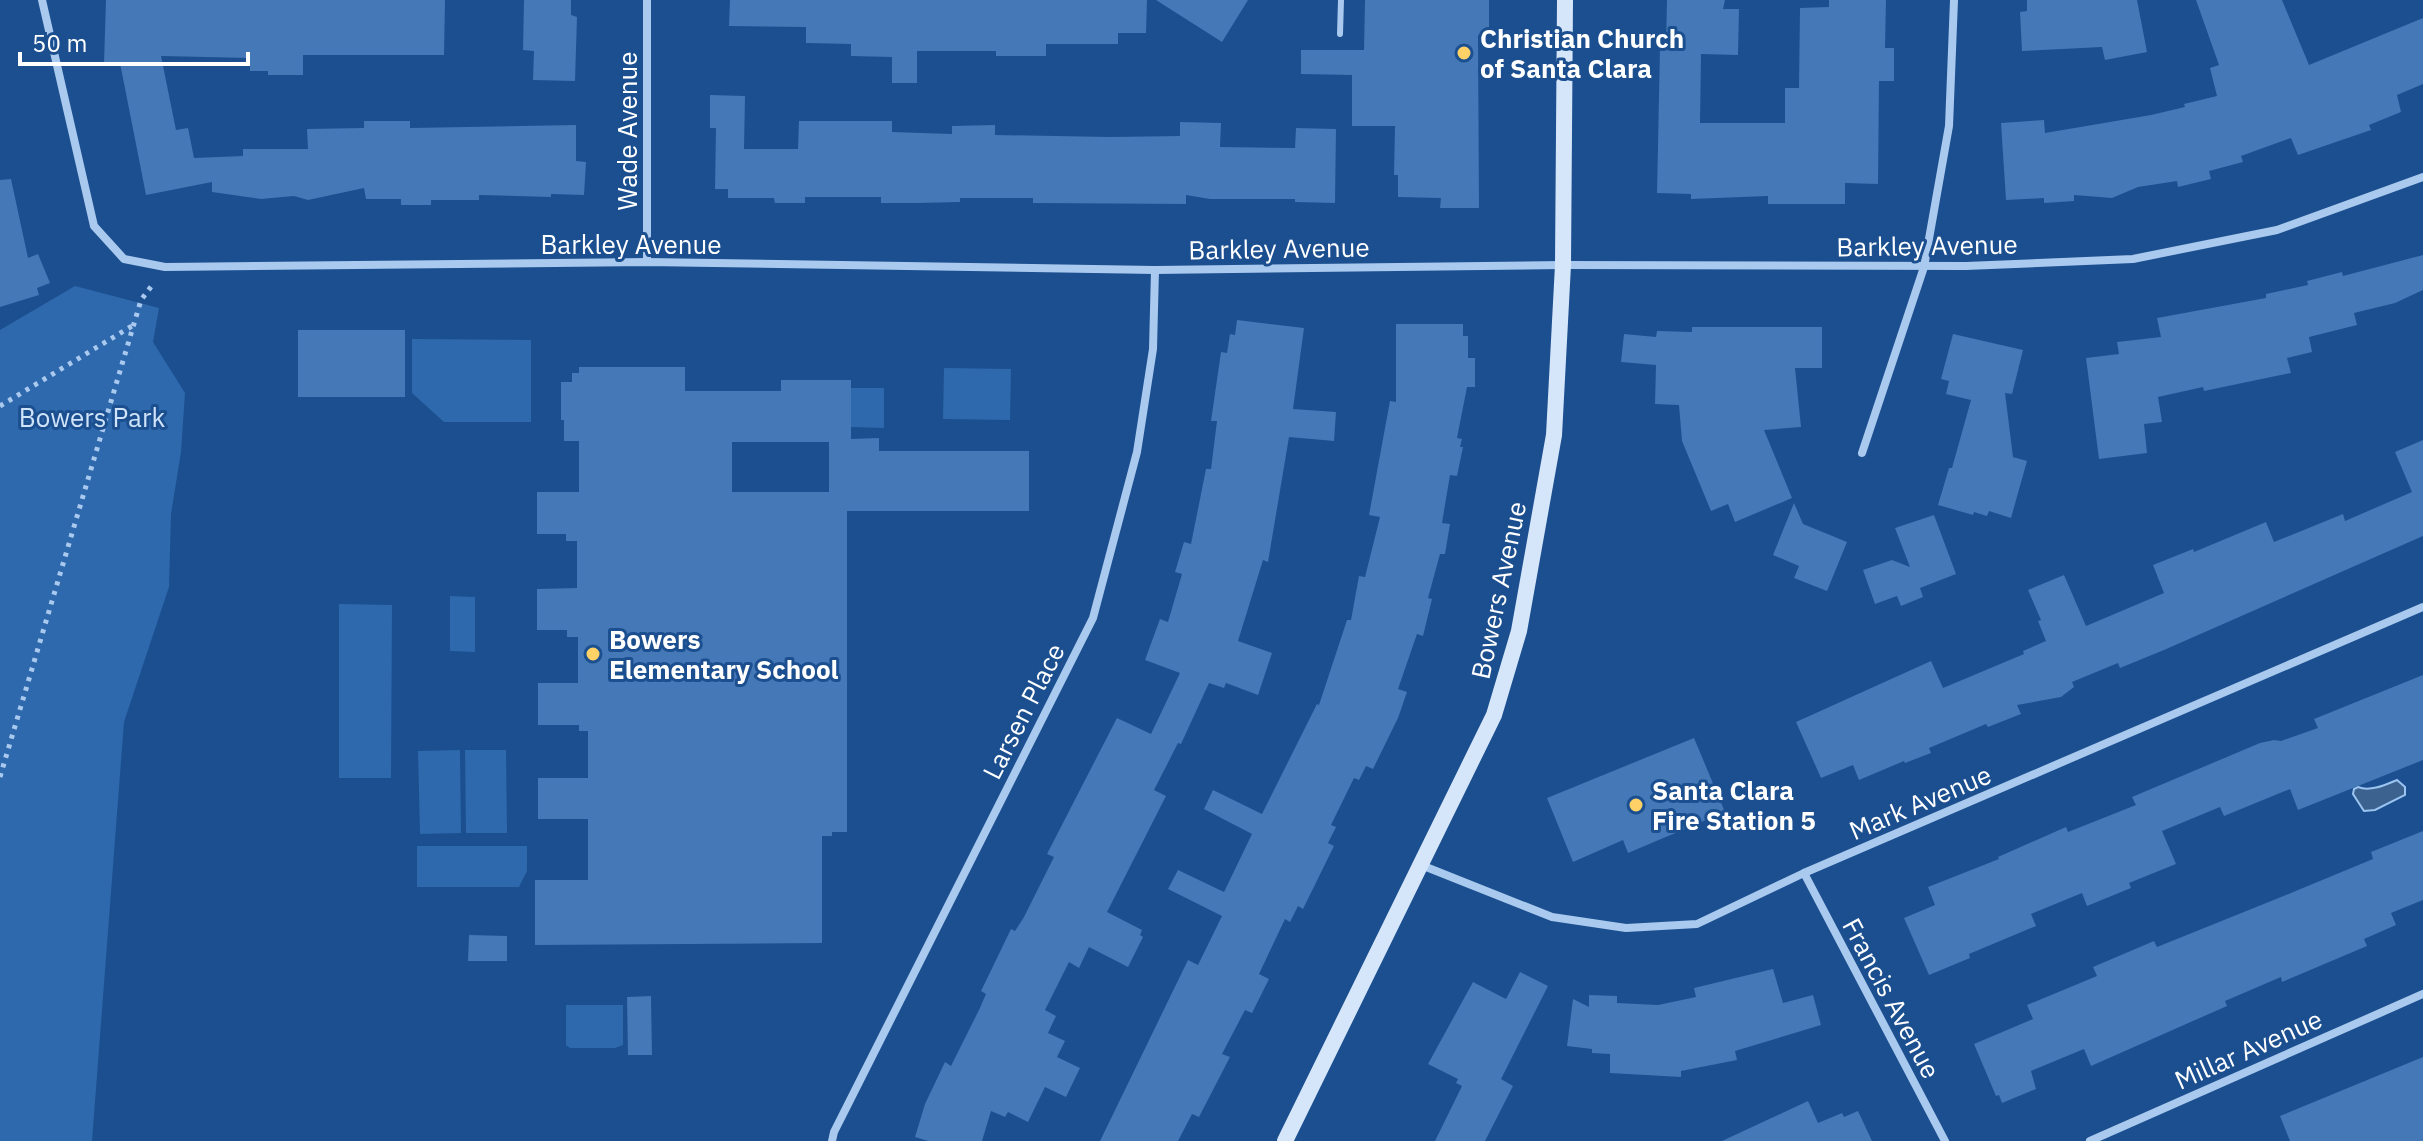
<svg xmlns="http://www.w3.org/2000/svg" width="2423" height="1141" viewBox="0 0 2423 1141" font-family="'IBM Plex Sans',sans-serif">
<rect width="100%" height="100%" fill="#1b4f8f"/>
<g fill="#2e69ad">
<polygon points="75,286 159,308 153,342 185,393 181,452 171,514 169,587 124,722 92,1141 0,1141 0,330"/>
<polygon points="412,339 531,340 531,422 444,422 412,393"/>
<polygon points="944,368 1011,369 1010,420 943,419"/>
<polygon points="851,388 884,388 884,428 851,427"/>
<polygon points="450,596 475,597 475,652 450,651"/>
<polygon points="339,604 392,605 391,778 339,778"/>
<polygon points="460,750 461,833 420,834 418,751"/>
<polygon points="465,750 506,750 507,833 466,833"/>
<polygon points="417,846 527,846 527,871 519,887 417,887"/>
<polygon points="566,1005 623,1005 623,1045 615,1048 570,1048 566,1045"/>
</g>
<path fill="#3c6290" stroke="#9cc4f0" stroke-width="2" d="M2397,780L2405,787V795L2375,810L2364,811L2353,794L2354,789L2358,787C2370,792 2385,785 2397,780Z"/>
<g fill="#4478b7" fill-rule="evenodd">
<polygon points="106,0 445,0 444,55 303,55 303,75 268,75 268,71 250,71 250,58 161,56 176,130 188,128 194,158 243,156 243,149 308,149 307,129 364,128 364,121 410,121 410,128 576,125 576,161 586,162 584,195 551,194 551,197 479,195 479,200 431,200 431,205 401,205 401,199 366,199 364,188 308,200 294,196 261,199 212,192 212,182 146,195 120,63 104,63"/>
<polygon points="524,0 571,0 571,15 577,17 575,81 533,80 534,51 523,50"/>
<polygon points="730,0 1147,0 1146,33 1118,33 1118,44 1046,44 1046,56 996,56 996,51 917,51 917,83 892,83 892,57 851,56 851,44 806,43 806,27 729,26"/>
<polygon points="1156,0 1248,0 1222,42"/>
<polygon points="1365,0 1489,0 1489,36 1478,35 1479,208 1440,208 1441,198 1398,197 1398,175 1394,175 1395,126 1352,126 1352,75 1301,74 1301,50 1364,50"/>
<polygon points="1667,0 1725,0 1723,9 1739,9 1738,55 1701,54 1700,123 1785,123 1785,88 1799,88 1800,8 1829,7 1829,0 1886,0 1885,48 1894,48 1894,81 1879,81 1878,184 1845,183 1845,204 1768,204 1768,196 1691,199 1691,194 1657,193 1660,47 1666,47"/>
<polygon points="2027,0 2137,0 2147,52 2105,60 2102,47 2022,51 2020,12 2027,11"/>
<polygon points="2196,0 2282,0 2309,65 2423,18 2423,84 2397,95 2401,112 2369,125 2371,130 2298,155 2291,138 2241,156 2243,162 2209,171 2211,179 2178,187 2177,181 2138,187 2112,198 2074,195 2074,201 2044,203 2044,198 2006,200 2001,123 2044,120 2045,133 2151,115 2185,107 2184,104 2217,96 2210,68 2219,65"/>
<polygon points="710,95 745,96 744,149 798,149 799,121 892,121 892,132 952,134 952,126 995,125 995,135 1111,137 1180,136 1180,122 1221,123 1220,147 1295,148 1296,128 1336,129 1335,203 1295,202 1295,199 1210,199 1186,195 1186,204 1033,203 1033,198 960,198 960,202 917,203 881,203 881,197 805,197 805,203 775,203 774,198 728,198 728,189 715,189 716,128 710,128"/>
<polygon points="11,179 28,258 38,254 50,283 37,288 39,295 0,307 0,180"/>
<polygon points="2423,255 2423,290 2395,303 2354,313 2357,325 2309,337 2312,352 2287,358 2291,373 2204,391 2203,387 2158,397 2162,422 2144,424 2147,453 2099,459 2086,358 2119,354 2117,342 2161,337 2157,318 2266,298 2266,294 2308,285 2307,281 2342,272 2343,276"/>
<polygon points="1237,320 1304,328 1293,409 1336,412 1334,441 1289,437 1268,562 1263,560 1238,641 1272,653 1258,695 1226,683 1224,688 1209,683 1181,744 1178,743 1154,790 1166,796 1107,912 1142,930 1140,935 1143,937 1128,967 1089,947 1079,968 1069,962 1045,1010 1056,1016 1048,1033 1065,1041 1057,1057 1080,1068 1066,1097 1045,1087 1028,1122 1008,1112 1005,1117 991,1111 982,1141 928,1141 915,1137 925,1104 945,1062 951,1066 979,1010 986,994 981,991 1011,929 1015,931 1024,917 1054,857 1047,854 1117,718 1151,734 1180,673 1145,660 1160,619 1168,622 1182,574 1175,572 1184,542 1191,544 1206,469 1211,469 1217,421 1211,421 1221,352 1227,353 1230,334 1235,335"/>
<polygon points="1396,324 1463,324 1463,336 1468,336 1468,358 1475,358 1475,387 1467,387 1457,438 1462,439 1460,447 1463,447 1457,476 1450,475 1442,523 1450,524 1445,554 1440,554 1428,598 1432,599 1423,636 1417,634 1398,689 1407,692 1398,718 1373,769 1366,766 1359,780 1354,778 1331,825 1336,827 1328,843 1334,846 1303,909 1298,906 1290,922 1285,919 1259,974 1269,979 1252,1013 1245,1010 1222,1054 1230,1057 1199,1117 1192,1114 1178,1141 1100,1141 1188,960 1198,965 1222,916 1168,889 1178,870 1224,892 1252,834 1204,809 1213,790 1262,814 1317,704 1319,705 1347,620 1351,620 1359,576 1365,577 1380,517 1369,515 1390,401 1396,402"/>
<polygon points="1692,327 1822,327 1822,368 1795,368 1801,427 1764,430 1792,498 1735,522 1728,504 1711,511 1682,441 1679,405 1655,404 1656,365 1621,362 1624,334 1656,337 1657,331 1692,332"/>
<rect x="298" y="330" width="107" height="67"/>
<polygon points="1953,334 2023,350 2012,394 2005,393 2013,457 2027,461 2011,518 1989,511 1987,516 1974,512 1973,515 1938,505 1949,468 1952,468 1971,400 1946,394 1949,381 1941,379"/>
<path d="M579,367H685V391H781V380H851V439L879,438V451H1029V511H847V832H832V836H822V943L535,945V880H588V819H538V778H588V731H579V725H538V683H578V637H567V630H537V589L577,588V541H566V534H537V492H579V441H564V420H561V382H572V373H579ZM732,442H829V492H732Z"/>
<polygon points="2423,440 2423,536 2164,650 2120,668 2118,663 2072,682 2074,687 2061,697 2017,705 2021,714 1988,727 1986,724 1929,748 1931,753 1905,763 1904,761 1859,780 1853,765 1821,778 1796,722 1931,661 1943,688 2024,654 2023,651 2046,641 2038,621 2041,620 2028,590 2064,575 2086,626 2164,593 2153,565 2193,549 2194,552 2266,522 2274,542 2343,514 2345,521 2412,492 2395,452"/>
<polygon points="1794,503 1803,524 1847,542 1827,591 1794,578 1799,566 1773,555"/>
<polygon points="1934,515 1956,574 1920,588 1923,597 1901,606 1897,596 1875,604 1863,570 1892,560 1910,567 1895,528"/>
<polygon points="2423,675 2423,760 2298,810 2290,789 2224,816 2220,807 2162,831 2176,864 2129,883 2131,888 2087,906 2082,893 2031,914 2036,926 1969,954 1970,958 1929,975 1904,918 1935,905 1928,887 1999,859 1998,857 2066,827 2068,832 2136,805 2132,797 2260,743 2274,740 2281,741 2318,728 2314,719"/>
<polygon points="1694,738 1725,812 1628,853 1623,840 1573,862 1547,798"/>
<polygon points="2423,831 2423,900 2391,913 2396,925 2364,939 2367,946 2282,982 2281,977 2225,1001 2227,1006 2091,1066 2084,1049 2031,1071 2036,1089 2002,1103 1999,1095 1996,1096 1974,1044 2033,1019 2027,1005 2097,976 2093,967 2154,941 2157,947 2286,895 2373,859 2371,852"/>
<polygon points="469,935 507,936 507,961 468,961"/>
<polygon points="1773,969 1783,1003 1813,995 1821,1025 1735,1051 1737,1060 1681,1071 1681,1077 1610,1073 1610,1054 1592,1053 1592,1049 1567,1046 1573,999 1589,1007 1589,995 1617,996 1617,1003 1658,1005 1696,997 1694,988"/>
<polygon points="1520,972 1548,986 1501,1079 1513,1086 1485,1141 1435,1141 1462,1086 1456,1083 1458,1079 1428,1064 1473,982 1506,999"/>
<polygon points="651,996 652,1055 628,1055 627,997"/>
<polygon points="2423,1057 2423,1141 2290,1141 2280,1116"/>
<polygon points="1808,1101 1818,1123 1842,1113 1844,1117 1858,1111 1872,1141 1722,1141"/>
</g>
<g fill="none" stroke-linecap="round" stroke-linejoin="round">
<g stroke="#a9c9ee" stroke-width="5" stroke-dasharray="4 6" stroke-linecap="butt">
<polyline points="0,406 132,326"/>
<polyline points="0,777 141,300 153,284"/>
</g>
<polyline stroke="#a9c9ee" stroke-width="6" points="1340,34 1341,0"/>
<g stroke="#a9c9ee" stroke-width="8">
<polyline points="42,0 94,226 124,259 165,267 647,262 1155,270 1563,265 1966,266 2133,259 2277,230 2423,177"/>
<polyline points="647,262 647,0"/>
<polyline points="1862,453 1924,267 1949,126 1954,0"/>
<polyline points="1421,865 1552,917 1626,928 1697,924 1804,873 2423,607"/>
<polyline points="1804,873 1945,1141"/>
<polyline points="832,1141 834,1132 1093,618 1137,452 1153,349 1155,270"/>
<polyline points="2090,1141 2423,994"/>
</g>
<polyline stroke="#d6e6fa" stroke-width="16" points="1285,1141 1494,715 1519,631 1554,435 1563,265 1565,0"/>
</g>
<g fill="#ffd166" stroke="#1b4f8f" stroke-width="3">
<circle cx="1464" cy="53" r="8"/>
<circle cx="593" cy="654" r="8"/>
<circle cx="1636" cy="805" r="8"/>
</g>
<g text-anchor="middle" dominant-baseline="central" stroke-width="6" stroke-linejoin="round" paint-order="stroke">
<g font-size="26" font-weight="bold" fill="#fff" stroke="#1b4f8f" text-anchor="start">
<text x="1480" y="38">Christian Church<tspan x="1480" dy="30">of Santa Clara</tspan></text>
<text x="609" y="639">Bowers<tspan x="609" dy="30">Elementary School</tspan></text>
<text x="1652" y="790">Santa Clara<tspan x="1652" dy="30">Fire Station 5</tspan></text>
</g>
<g font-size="26" fill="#fff" stroke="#1b4f8f">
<text transform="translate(627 131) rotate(-90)">Wade Avenue</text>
<text x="631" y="244">Barkley Avenue</text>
<text transform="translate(1927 245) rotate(-1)">Barkley Avenue</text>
<text transform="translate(1279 248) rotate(-1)">Barkley Avenue</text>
<text transform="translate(1498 590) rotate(-78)">Bowers Avenue</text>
<text transform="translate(1023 711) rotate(-63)">Larsen Place</text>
<text transform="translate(1920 802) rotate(-23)">Mark Avenue</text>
<text transform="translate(1892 998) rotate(62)">Francis Avenue</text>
<text transform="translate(2248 1049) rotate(-24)">Millar Avenue</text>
</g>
<g font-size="26" fill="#cfe3fa" stroke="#1b4f8f">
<text x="92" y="417">Bowers Park</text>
</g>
</g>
<path d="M20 52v12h228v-12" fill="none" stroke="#ffffff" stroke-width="4"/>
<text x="32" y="52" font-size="24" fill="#ffffff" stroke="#1b4f8f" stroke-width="6" paint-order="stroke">50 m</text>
</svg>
